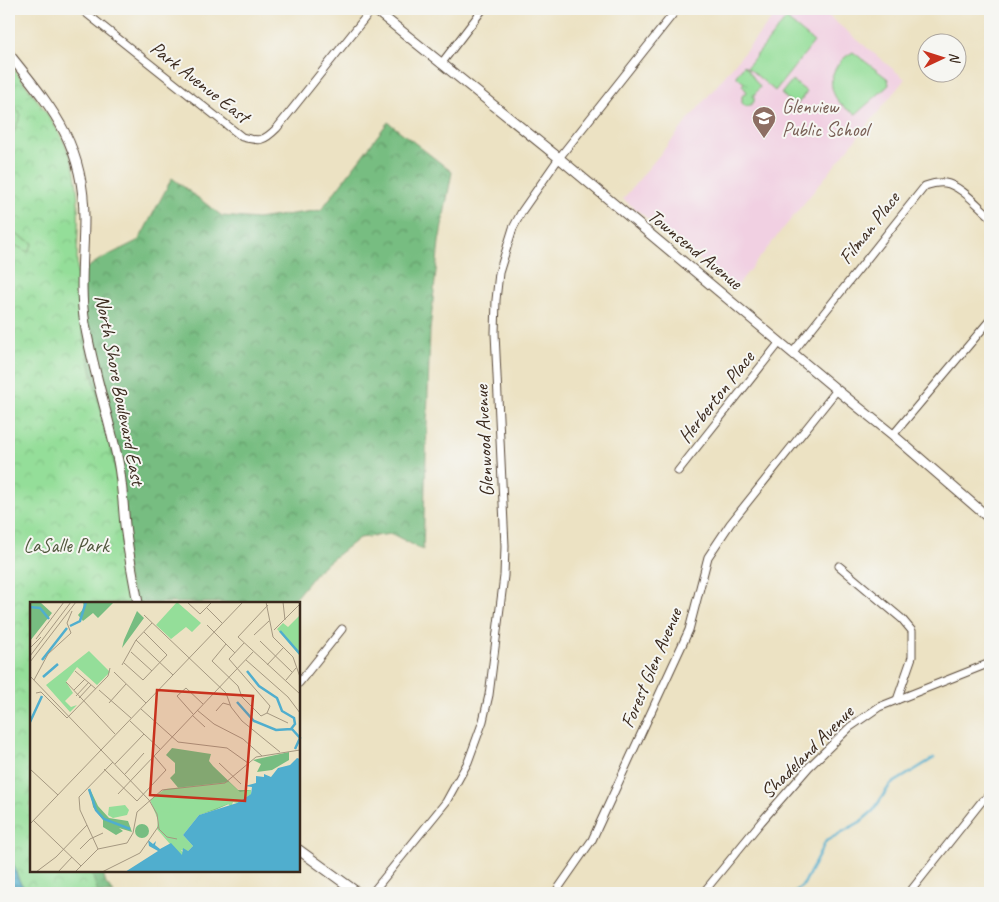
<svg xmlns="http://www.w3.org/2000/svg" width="999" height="902" viewBox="0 0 999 902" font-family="Caveat,sans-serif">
<defs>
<pattern id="forest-crowns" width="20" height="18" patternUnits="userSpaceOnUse" patternTransform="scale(1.25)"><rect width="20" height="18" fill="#77bd81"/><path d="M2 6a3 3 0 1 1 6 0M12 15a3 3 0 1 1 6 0" fill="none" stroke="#639a69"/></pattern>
<pattern id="park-crowns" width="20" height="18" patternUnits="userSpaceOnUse" patternTransform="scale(1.25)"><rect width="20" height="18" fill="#94de99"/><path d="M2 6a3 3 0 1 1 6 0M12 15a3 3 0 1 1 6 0" fill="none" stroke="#80bf83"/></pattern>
<pattern id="water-rules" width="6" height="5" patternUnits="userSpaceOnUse" patternTransform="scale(1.25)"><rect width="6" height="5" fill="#50aece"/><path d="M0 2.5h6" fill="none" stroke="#448ea7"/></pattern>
</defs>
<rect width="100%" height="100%" fill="#f6f6f2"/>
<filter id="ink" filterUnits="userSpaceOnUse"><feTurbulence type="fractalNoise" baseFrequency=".02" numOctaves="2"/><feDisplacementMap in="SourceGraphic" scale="10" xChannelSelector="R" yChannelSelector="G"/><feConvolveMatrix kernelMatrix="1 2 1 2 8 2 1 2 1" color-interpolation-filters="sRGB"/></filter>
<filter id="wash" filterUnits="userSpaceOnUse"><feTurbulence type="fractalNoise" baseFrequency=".0096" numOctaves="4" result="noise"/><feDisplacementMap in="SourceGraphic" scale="20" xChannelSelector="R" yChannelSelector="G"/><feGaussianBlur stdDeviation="1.12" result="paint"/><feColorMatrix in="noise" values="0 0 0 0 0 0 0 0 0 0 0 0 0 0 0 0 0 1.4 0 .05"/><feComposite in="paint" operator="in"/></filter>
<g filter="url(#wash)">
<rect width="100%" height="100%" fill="#ece2c3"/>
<polygon fill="#f1d0e2" points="780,9 820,9 905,79 735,288 623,199"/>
<polygon fill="url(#forest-crowns)" stroke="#597450" points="388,122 452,172 439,242 430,330 423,550 392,534 359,538 318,570 291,603 31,603 31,871 103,871 106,884 114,893 33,893 9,855 9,464 67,281 99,260 139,240 172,178 222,216 257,219 321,210"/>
<g fill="url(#park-crowns)" stroke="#68845c">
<path d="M9,63C33,95 67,133 75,173C80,201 78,229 77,257C77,285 80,313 84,341L116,471L125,562L134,603H31V871H91L98,893H33C13,883 19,871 9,855Z"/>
<path d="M744,65C751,72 754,80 760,87L754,95V102L749,106H745L742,103V96L747,92L742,85L744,83L736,76Z"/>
<polygon points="792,80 807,92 796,106 781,94"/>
</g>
<g fill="#94de99" stroke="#68845c">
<polygon points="786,19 814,42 775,91 747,67"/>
<path d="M853,52L888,79L889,85L856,114C825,101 823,68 853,52Z"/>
<polygon points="9,98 21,115 13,134 9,138"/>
<polygon points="9,231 33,243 28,252 9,242"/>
</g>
<path fill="url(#water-rules)" stroke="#466c76" d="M9,855C19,871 13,883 33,893H9Z"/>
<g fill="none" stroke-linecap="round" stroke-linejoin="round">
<polyline stroke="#50aece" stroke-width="2.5" points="794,893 804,884 826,841 860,822 873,811 890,785 934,758"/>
</g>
</g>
<g filter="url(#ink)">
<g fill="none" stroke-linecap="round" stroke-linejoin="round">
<g stroke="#564637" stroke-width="9">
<g id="minor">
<path d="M81,9L242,137C260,142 264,141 277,128L372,9"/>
<polyline points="441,64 483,9"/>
<path d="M793,352L925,186C931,184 938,182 945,183C960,185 978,206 990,216"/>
<polyline points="893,435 990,320"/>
<polyline points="678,471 780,342"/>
<polyline points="839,566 902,619 912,631 912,657 897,700"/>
<polyline points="299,683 342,629"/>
<polyline points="372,893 446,802 468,762 483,721 489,695 504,576 505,546 495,333 496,300 499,273 513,228 522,211 559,158 677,9"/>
<polyline points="555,893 592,840 689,630 708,557 730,524 837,390"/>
<polyline points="703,893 761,822 809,767 850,727 879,707 990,663"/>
<polyline points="909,893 982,801 990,795"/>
</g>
</g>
<g stroke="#564637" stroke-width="11">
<g id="tertiary">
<polyline points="374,9 559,158 837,390 893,435 990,519"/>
<path d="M9,54C52,108 84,144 84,218C84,253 79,289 85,324C93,370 108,415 118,461C122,481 123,504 125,525C128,551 133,577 138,603"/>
<polyline points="299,850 358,893"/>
</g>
</g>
<use href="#minor" stroke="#fff" stroke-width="7"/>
<use href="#tertiary" stroke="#fff" stroke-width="9"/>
</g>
</g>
<defs>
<g id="school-pin" transform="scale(1.25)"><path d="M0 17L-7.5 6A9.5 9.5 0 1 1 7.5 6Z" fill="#8d6e63" stroke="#f6f6f2"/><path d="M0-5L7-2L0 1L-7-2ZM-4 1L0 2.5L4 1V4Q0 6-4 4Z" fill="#fff"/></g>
</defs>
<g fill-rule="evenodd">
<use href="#school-pin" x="764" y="118"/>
</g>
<g text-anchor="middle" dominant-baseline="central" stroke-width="4" stroke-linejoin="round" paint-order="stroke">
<g font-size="20" fill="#3b2a1e" stroke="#f6f6f2">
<text transform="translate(200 82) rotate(38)">Park Avenue East</text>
<text transform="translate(869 228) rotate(-52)">Filman Place</text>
<text transform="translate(695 249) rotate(39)">Townsend Avenue</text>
<text transform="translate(120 390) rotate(79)">North Shore Boulevard East</text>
<text transform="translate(716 397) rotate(-52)">Herberton Place</text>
<text transform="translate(484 441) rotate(-93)">Glenwood Avenue</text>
<text transform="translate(651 668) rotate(-67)">Forest Glen Avenue</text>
<text transform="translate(807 752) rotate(-45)">Shadeland Avenue</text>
</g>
<g font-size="20" fill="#785e54" stroke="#f6f6f2" text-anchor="start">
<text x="782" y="106">Glenview<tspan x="782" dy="23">Public School</tspan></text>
</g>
<g font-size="20" fill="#51573d" stroke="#f6f6f2">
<text x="66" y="545">LaSalle Park</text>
</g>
</g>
<g transform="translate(30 602)">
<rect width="270" height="270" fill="#ece2c3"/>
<path d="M270,13V54L247,27L253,21L258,25Z" fill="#94de99"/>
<path d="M0,0H10L22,11L0,39ZM53,0H84L68,16L63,11L53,19L48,13L54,6ZM107,9L114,16L92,46L94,38ZM142,146L181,152L179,159L183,164L208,188H221V192L185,208L127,225L150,188L140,176L145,171V161L136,153ZM259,150V158L242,168L227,170L231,162L223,158ZM60,187L68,204L79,216L98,219L102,230L89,226L93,229L86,233L73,225V218L63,205ZM105 229a7 7 0 1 1 14 0a7 7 0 1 1-14 0Z" fill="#77bd81"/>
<path d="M147,0L171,21L162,30L156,25L141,37L126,23ZM59,49L80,70L67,83L47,65L36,80L43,91L35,99L41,105L47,103L40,110L16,83ZM199,180L210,190L221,188V192L207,201L203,200L201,205L198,202L169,213L153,233L163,244L158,249L151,248L164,264H159L127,227L128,218L120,198L135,187Z" fill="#94de99"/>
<path d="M132,191L137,196L136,201L141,202L139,211L131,209L132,204L125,197ZM95,203L99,208L97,213L83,216L78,213L79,205Z" fill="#94de99"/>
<path d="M267,156L270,157V270H95L128,249L119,244L118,238L123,242L126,239L125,243L130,247L141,241L152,253L153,246L158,249L163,244L153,233L169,213L207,201L221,192L222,185L215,184L226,181V174L234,175V172L241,175L248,166L260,163Z" fill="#50aece"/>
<path fill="none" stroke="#50aece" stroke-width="2.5" d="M0,5L10,6L19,17M40,24L50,19L56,0M250,29L270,52M12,58L37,26M13,75L28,62M207,100L224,119L246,128L261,127L265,122L264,116L252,109L247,96L229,84L217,69M0,120L12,94M262,127L270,136L265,147M59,187L66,208L74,217L100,227"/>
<path fill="none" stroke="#a59881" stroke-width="1" d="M157,0L170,12L182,0M236,0L243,35L263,55L270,75M253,0L255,18M238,3L208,35L270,92M177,6L192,21M114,13L196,91L201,105L212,119L250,150M177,23L205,51M244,28L270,2M41,31L37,21L42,9M224,33L239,19M6,37L34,0M106,38L143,73M230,39L262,70M214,41L199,57L240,104L237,111M196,42L182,59L208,84L212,95L231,114L237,111M0,46L11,35M101,50L122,69M0,54L41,0M216,58L258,95L270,111M0,60L46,0M94,61L113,78L137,53L114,30M92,63L106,38L122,21M237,63L254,45M45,69L66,87M84,70L116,101M0,74L119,198M4,78L18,52L41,31M256,78L266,66M36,80L85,132M44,88L55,77M69,88L101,116M6,91L11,90L37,116L78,74L80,66M46,94L59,80M49,96L61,83M79,101L96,82M111,107L148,140L197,146L218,161M167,108L184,122L213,137L232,154M186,109L193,101L200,103M237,111L258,121M163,112L147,94L156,86L173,102M162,113L175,125M100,119L130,147M189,161L211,182M85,162L114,132M0,167L28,193M74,167L107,199L136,168L124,154M95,172L114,151M88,192L223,50M119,198L127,212L129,227L137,235L147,237M3,218L51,264M0,222L213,0M50,247L60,237L73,231M68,247L50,208L49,195L83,160M6,270L26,255L57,223M28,270L42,255M45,270L68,247L97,241L103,231L107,210L132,188L195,181L226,155L270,148M72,270L110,251L128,225"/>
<path fill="#c8321e" fill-opacity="0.15" stroke="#c8321e" stroke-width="2.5" d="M127,88L223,94L215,199L120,193Z"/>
<rect width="270" height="270" fill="none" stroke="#3b2a1e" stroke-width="2.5"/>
</g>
<rect width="999" height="902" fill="none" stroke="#f6f6f2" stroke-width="30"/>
<g transform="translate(942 58) rotate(86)"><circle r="24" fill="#f6f6f2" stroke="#aba49d"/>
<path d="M0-4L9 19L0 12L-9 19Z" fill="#c8321e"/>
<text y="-8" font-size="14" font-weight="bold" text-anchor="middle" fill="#3b2a1e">N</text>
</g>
</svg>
